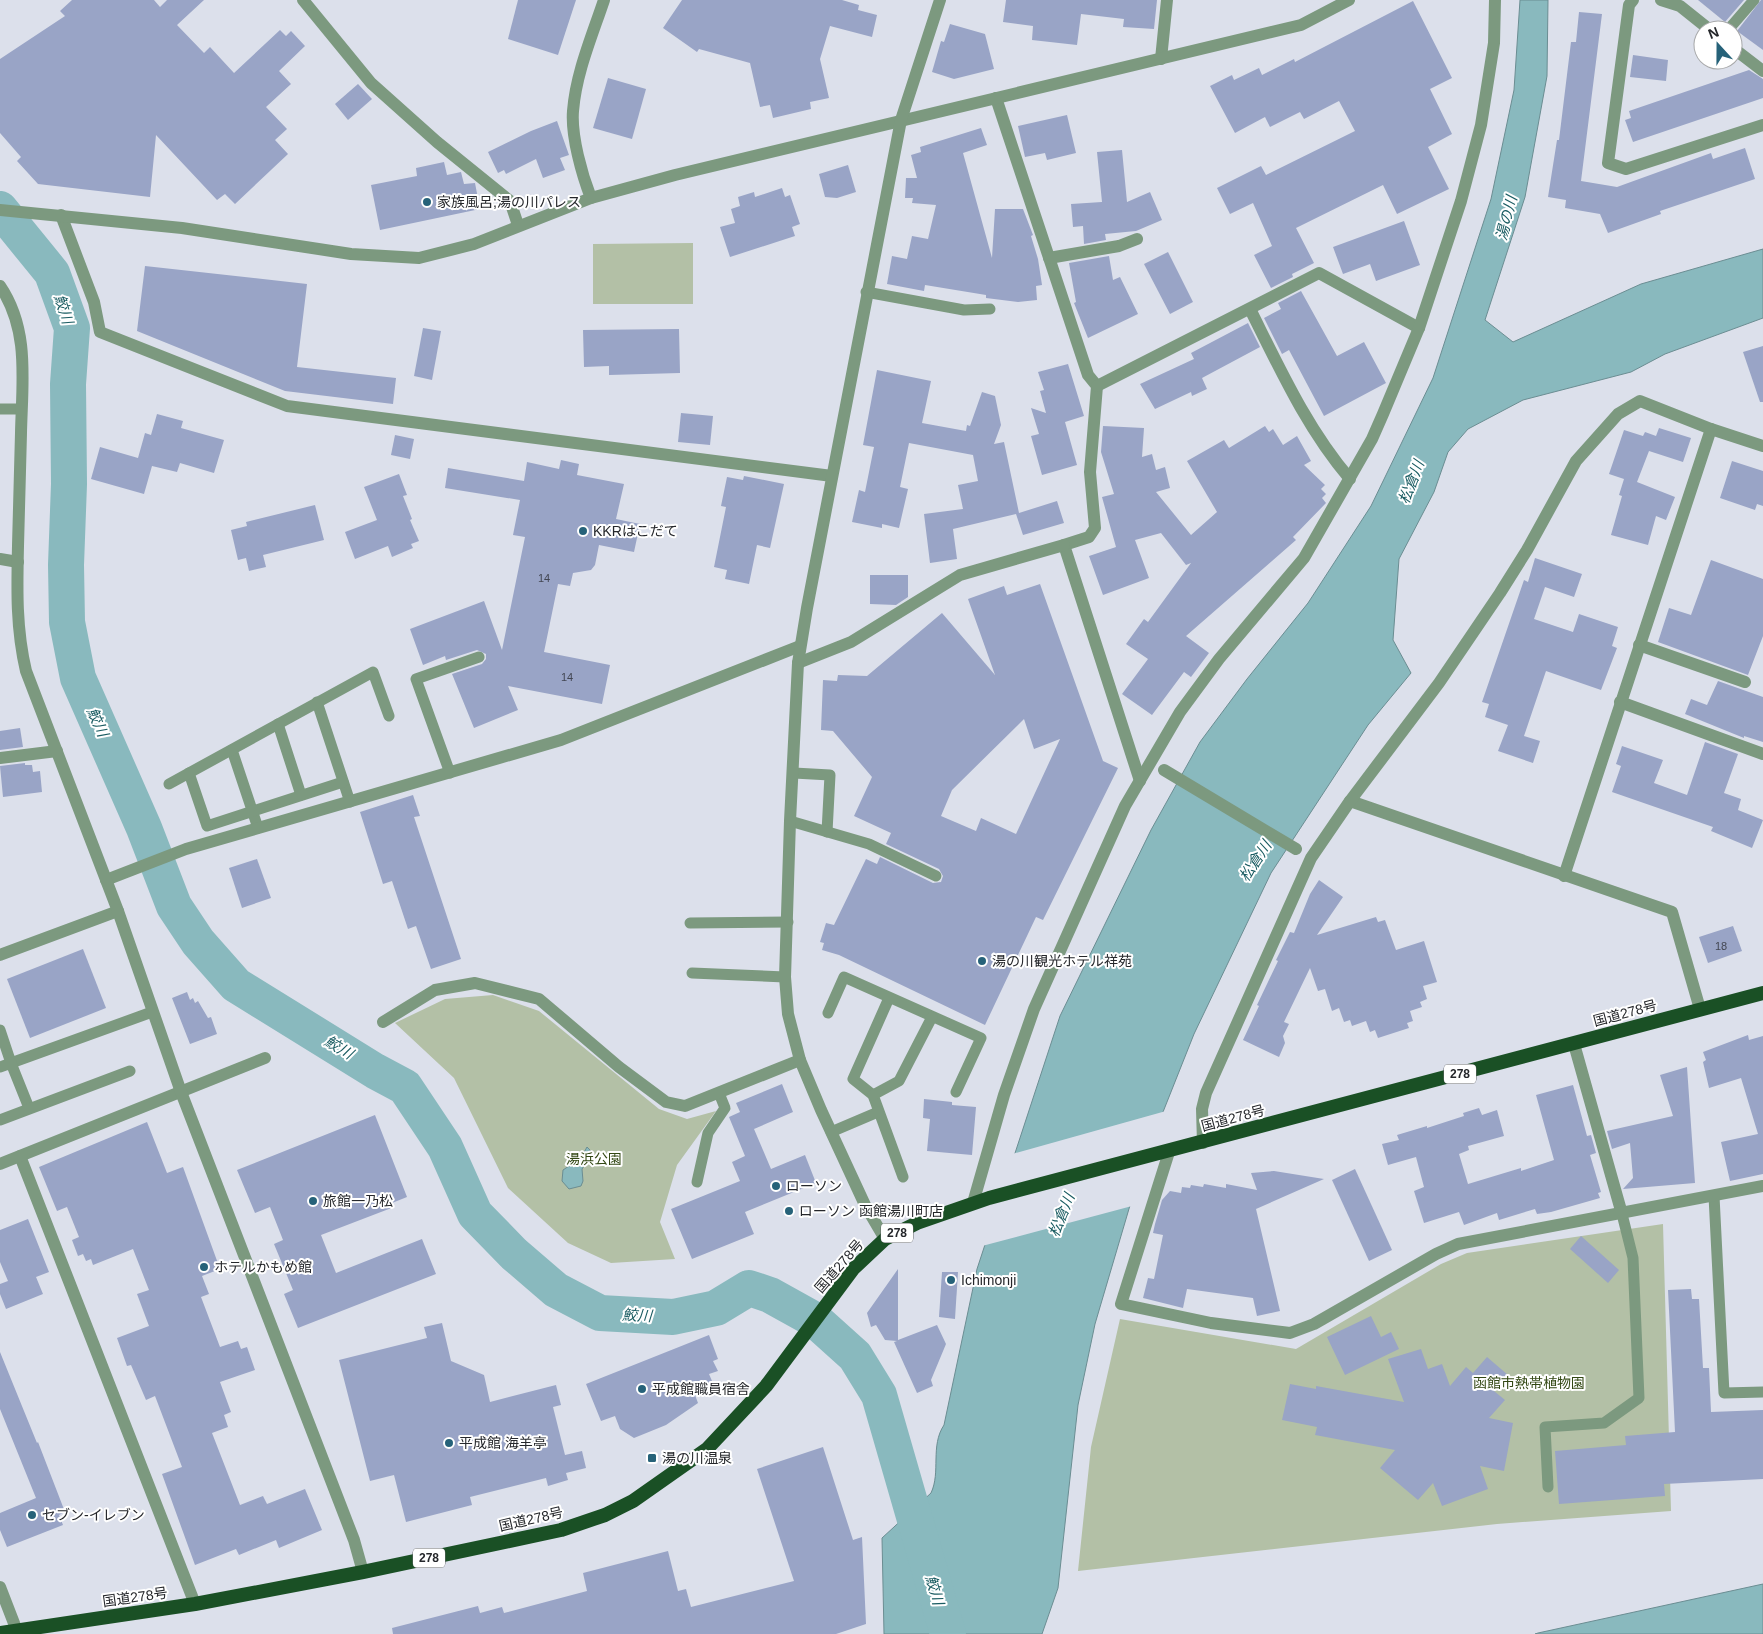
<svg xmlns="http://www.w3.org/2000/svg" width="1763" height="1634" viewBox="0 0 1763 1634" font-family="Arial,'Noto Sans JP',sans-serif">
<rect width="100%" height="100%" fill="#dce0eb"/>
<g fill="#b3c0a6">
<polygon points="693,243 693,304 593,304 593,244"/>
<polygon points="493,995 539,1011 659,1109 687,1119 716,1111 677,1165 660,1222 675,1259 611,1263 568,1243 508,1188 454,1078 395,1023 445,999"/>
<polygon points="1663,1224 1671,1511 1497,1524 1078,1571 1091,1447 1120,1319 1296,1349 1441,1264 1467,1253"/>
</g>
<g fill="#89b9be" stroke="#6b8d92">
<path d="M1520,0H1548L1547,76L1525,197L1485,320L1513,342L1641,284L1763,249V318L1665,354L1631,372L1523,400L1468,429L1448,452L1434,492L1399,559L1393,640L1411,673L1368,725L1271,873L1194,1034L1163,1112L1131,1202L1095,1324L1078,1405L1058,1588L1042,1634H884L882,1538L931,1493C941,1472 930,1446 944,1425L977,1269L1060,1016L1151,830L1200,742L1247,679L1308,603L1371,506L1433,378L1491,199L1514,90Z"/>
<polygon points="587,1147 590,1150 589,1159 582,1169 583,1181 581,1186 569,1189 562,1181 563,1170 581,1158"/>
<polygon points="1763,1584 1763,1634 1535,1634 1538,1633"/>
</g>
<polygon fill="#dce0eb" points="1166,1111 1132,1206 982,1246 1012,1154"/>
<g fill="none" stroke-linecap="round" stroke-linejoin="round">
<polyline stroke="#89b9be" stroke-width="36" points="0,209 52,273 72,328 68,384 69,484 66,565 67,622 78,678 144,828 174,906 198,942 236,985 375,1071 405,1087 445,1147 475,1214 514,1254 556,1290 600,1313 673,1317 716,1308 749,1288 770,1295 815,1320 855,1356 879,1395 948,1634"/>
</g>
<g fill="#99a4c6" fill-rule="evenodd">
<polygon points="72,0 154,0 160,7 167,0 204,0 177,25 204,53 210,47 234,73 280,30 286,36 291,31 305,46 279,71 291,84 266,107 287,129 275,140 288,154 235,204 225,194 217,200 156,135 150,197 38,184 17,161 21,157 0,133 0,59 65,16 60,11"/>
<polygon points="518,0 576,0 558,55 508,39"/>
<polygon points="682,0 842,0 859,5 858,10 877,15 872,37 830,26 820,59 829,98 810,102 811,109 773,118 770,105 760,107 750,63 699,49 697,52 663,28"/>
<polygon points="1006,0 1157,0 1154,29 1123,27 1124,19 1081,14 1077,45 1032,40 1033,26 1003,22"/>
<polygon points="1698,0 1744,0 1725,22"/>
<polygon points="1761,0 1763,0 1763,50 1737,31"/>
<polygon points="1413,1 1452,78 1430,89 1452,134 1428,147 1449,189 1397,214 1383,185 1296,228 1314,263 1292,274 1293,277 1271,288 1254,255 1272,246 1253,203 1230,214 1217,188 1261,166 1266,175 1355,131 1339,101 1304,119 1300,112 1270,127 1265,117 1235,133 1210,86 1232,75 1234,80 1259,68 1262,75 1294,59 1295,62"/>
<polygon points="1579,12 1602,14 1581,181 1617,187 1711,153 1713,159 1745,148 1755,179 1660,211 1661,214 1608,233 1600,214 1565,208 1566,200 1548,197 1557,140 1559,140 1571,42 1576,42"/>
<polygon points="950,24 985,34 994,69 954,79 932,72 941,41 944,42"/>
<polygon points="1633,55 1668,60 1666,81 1630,77"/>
<polygon points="1749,70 1763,79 1763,98 1633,142 1625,120 1631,118 1629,111"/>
<polygon points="608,78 646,89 632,139 593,128"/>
<polygon points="358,84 372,99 348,120 335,104"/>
<polygon points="1067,115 1076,153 1047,160 1045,153 1025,157 1018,126"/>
<polygon points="557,121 569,155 560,158 565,170 543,178 536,159 506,174 504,170 498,173 488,152 531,131"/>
<polygon points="981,128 987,145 963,153 992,258 995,209 1023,209 1033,235 1031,236 1038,259 1042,285 1036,286 1037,300 1018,302 986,298 986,295 925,285 924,291 887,284 892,256 907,259 912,236 928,239 936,205 912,203 913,198 905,198 906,178 917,178 911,155 921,152 920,147"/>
<polygon points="1122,150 1127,202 1150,192 1162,220 1136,231 1105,234 1106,240 1084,244 1083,226 1073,227 1071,204 1102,202 1097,152"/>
<polygon points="444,162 447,175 461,172 464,184 475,183 480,209 380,230 371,185 417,176 416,168"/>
<polygon points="848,165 856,192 837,198 825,197 819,174"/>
<polygon points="782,188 785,197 790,195 800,224 792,227 795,236 730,257 720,227 735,223 731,209 740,206 738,197 754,192 755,197"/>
<polygon points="1404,221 1420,265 1376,281 1370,264 1343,274 1333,247"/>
<polygon points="1168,252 1193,302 1170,314 1144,264"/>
<polygon points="1109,256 1113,280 1120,277 1138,314 1088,338 1074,303 1076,302 1069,263"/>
<polygon points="145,266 307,284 297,367 396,378 393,404 285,391 137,331"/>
<polygon points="1301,291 1337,356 1364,342 1386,383 1324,416 1289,350 1282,354 1264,318 1281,309 1278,303"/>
<polygon points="1248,323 1260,347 1202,378 1207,389 1192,396 1191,392 1155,409 1140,384 1194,359 1191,353"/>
<polygon points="423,328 441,331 432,380 414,376"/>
<polygon points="679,329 680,373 609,375 609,366 584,367 583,330"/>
<polygon points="1763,346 1763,402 1760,402 1743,352"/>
<polygon points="1068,364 1084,416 1065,422 1077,465 1042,475 1031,436 1039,434 1031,408 1046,413 1040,391 1044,390 1038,372"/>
<polygon points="877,370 931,381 922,423 966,431 967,425 970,426 982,392 995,396 1001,425 994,444 1004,442 1019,513 1057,501 1064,523 1023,535 1016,514 953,529 957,559 930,563 924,514 963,509 958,485 978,481 973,455 909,443 900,487 908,489 899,528 882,524 882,528 852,522 859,490 865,492 874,447 863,445"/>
<polygon points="681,413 713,416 710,445 678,442"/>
<polygon points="157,414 183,421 181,428 224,440 214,473 180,463 177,472 152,466 144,494 91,479 100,447 138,458 145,433 151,435"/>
<polygon points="1103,426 1144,428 1142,457 1152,454 1156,470 1165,467 1170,488 1156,492 1191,535 1217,512 1187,461 1224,440 1229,448 1265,426 1269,432 1273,429 1283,445 1297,436 1311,461 1304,465 1325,485 1321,489 1326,494 1322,498 1326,503 1293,537 1296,540 1186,636 1209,653 1191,677 1184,672 1152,715 1122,694 1148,659 1126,644 1144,619 1148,622 1191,563 1186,565 1161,533 1135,540 1149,578 1103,595 1089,556 1116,547 1102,497 1114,494 1101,452"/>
<polygon points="1659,428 1691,438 1683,462 1649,451 1637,482 1675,497 1666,520 1656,516 1648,545 1611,535 1622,496 1619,495 1624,479 1609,474 1624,430 1643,436 1645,432 1656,436"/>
<polygon points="395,435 414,439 410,459 391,455"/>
<polygon points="561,460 579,464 577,475 624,484 616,519 640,524 634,552 599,545 595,565 591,570 573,573 570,586 558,584 544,652 610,665 602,704 508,686 518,710 474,728 452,674 482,664 486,659 486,654 477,650 446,660 445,656 423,665 410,629 484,601 502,650 525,537 513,535 520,500 445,488 448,468 524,481 527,462 559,469"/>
<polygon points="1732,461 1763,471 1763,506 1757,504 1755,510 1720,498"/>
<polygon points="399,474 407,495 403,496 412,519 410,520 419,541 411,544 413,548 392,557 388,546 355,559 345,532 377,520 364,487"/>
<polygon points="744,476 784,484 770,548 757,545 749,584 725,579 727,570 714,567 726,507 721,506 727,477 743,480"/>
<polygon points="315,505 324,540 263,555 266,567 249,571 246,558 238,560 231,530 247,526 246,522"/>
<polygon points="1535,558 1582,574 1574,597 1545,587 1534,619 1573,632 1579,614 1618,627 1612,646 1617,648 1601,690 1546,671 1524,736 1540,741 1533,763 1498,751 1508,725 1485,717 1489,704 1482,702 1524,580 1528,582"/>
<polygon points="1711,560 1763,579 1763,636 1748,675 1658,642 1669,608 1691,615"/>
<polygon points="870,575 908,575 908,597 896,605 870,604"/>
<path d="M1040,584L1103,761L1118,768L1043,920L1036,917L985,1025L839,955L822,950L824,943L820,942L826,923L834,925L866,859L877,864L880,857L933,883L941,882L943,876L939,869L886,844L891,833L854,816L872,777L833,731L821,730L823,680L837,681L838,675L867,676L942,613L995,675L968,599L1004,586L1007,595ZM1024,719L1034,749L1060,739L1016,834L981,818L976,831L941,816L952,790Z"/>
<polygon points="1718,681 1763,697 1763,742 1744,736 1744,738 1685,714 1691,699 1707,705"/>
<polygon points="20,728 23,747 0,750 0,731"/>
<polygon points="1705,742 1738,754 1724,793 1741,799 1738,810 1763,820 1752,848 1711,831 1713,827 1612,792 1621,766 1616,764 1622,746 1663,760 1654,783 1687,795"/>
<polygon points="25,763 25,765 32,765 33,772 40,771 42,792 3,797 0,766"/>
<polygon points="413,795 420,816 414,817 461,959 431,969 416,926 408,929 392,881 383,884 360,812"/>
<polygon points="257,859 271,898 242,908 229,868"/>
<polygon points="1319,880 1343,897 1317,935 1376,917 1378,922 1385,920 1396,950 1424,941 1437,982 1423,986 1427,999 1420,1002 1422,1007 1410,1011 1413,1021 1407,1023 1409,1028 1378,1038 1375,1030 1370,1032 1366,1021 1352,1026 1350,1020 1344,1022 1339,1008 1332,1011 1325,989 1318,991 1310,968 1284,1022 1289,1024 1283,1036 1285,1043 1279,1057 1243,1040 1259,1006 1257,1005 1278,961 1276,960 1290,932 1294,933 1310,894"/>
<polygon points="1733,926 1742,951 1708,963 1699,937"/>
<polygon points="83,949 106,1008 30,1038 7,979"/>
<polygon points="187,992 190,1000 193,998 195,1003 198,1001 208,1018 211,1017 217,1034 190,1044 172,998"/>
<polygon points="1748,1035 1749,1040 1763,1036 1763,1174 1730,1181 1721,1142 1758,1134 1741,1078 1709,1088 1703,1062 1706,1060 1703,1052"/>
<polygon points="1687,1067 1695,1183 1623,1189 1633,1178 1630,1143 1612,1149 1607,1131 1673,1116 1660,1075"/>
<polygon points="782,1084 793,1112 754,1129 771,1169 805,1155 816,1183 745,1212 754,1234 692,1259 671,1209 740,1181 732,1162 745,1156 729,1117 740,1112 736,1103"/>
<polygon points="1573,1085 1587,1136 1591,1135 1596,1153 1590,1155 1601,1192 1598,1193 1600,1198 1551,1212 1537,1214 1535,1209 1499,1220 1497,1213 1464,1225 1459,1212 1424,1223 1414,1191 1424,1187 1416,1157 1388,1165 1382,1144 1399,1140 1397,1135 1427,1126 1427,1128 1464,1116 1463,1113 1479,1108 1482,1115 1497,1110 1504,1136 1468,1146 1469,1150 1459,1154 1468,1184 1521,1168 1521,1171 1554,1160 1536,1095"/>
<polygon points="924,1099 952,1102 952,1105 976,1107 972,1155 927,1151 930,1119 923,1118"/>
<polygon points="375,1115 407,1197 392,1203 394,1207 321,1235 336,1273 422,1239 436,1274 298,1328 284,1294 293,1290 274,1244 283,1240 270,1207 255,1213 237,1170"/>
<polygon points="147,1122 167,1173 183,1167 220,1269 202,1276 209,1294 201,1297 220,1347 238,1341 241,1349 247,1347 255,1370 220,1382 231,1412 224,1415 228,1427 212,1433 240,1505 263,1496 267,1504 305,1489 322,1530 279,1548 276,1540 239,1555 236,1549 195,1565 162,1474 182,1467 155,1396 146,1400 131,1365 127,1366 117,1338 149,1326 137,1294 149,1290 133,1249 93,1265 91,1259 86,1261 83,1254 78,1256 72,1240 79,1237 67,1207 57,1211 39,1167"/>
<polygon points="1355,1169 1392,1250 1369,1261 1332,1180"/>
<polygon points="1274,1171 1324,1179 1256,1209 1280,1311 1257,1316 1253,1298 1187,1289 1183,1308 1143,1298 1148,1278 1154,1279 1163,1235 1153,1233 1155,1224 1162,1200 1170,1191 1181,1193 1182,1187 1190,1188 1191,1185 1203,1187 1204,1184 1226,1188 1226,1184 1257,1190 1251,1173"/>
<polygon points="28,1219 49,1272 36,1277 43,1294 6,1309 0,1294 0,1284 8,1281 0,1262 0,1230"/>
<polygon points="1581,1236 1619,1270 1608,1283 1570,1249"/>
<polygon points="898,1269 898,1340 937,1325 946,1344 931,1380 933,1386 917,1393 894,1342 897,1341 885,1340 876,1325 871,1327 867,1313"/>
<polygon points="942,1272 958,1272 955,1319 939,1317"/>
<polygon points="1691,1289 1692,1299 1699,1299 1703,1368 1709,1368 1711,1412 1763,1410 1763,1479 1664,1484 1665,1496 1559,1504 1555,1451 1626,1445 1625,1436 1675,1432 1668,1290"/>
<polygon points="1371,1316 1381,1337 1391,1332 1399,1349 1345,1375 1327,1337"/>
<polygon points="442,1323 451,1361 484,1375 490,1402 556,1385 561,1405 553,1407 565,1455 582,1451 586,1468 566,1473 568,1480 548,1486 546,1478 470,1497 472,1505 406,1522 394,1475 370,1481 339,1360 427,1338 424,1327"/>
<polygon points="709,1335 718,1359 713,1361 718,1371 709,1374 712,1381 695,1395 698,1403 666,1425 634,1438 620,1429 615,1416 601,1421 586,1384"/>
<polygon points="1421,1349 1428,1369 1442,1364 1450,1386 1466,1367 1473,1373 1487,1357 1508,1375 1494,1391 1505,1400 1489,1418 1513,1423 1504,1471 1480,1466 1488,1489 1442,1506 1433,1483 1418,1500 1380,1468 1395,1450 1315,1435 1317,1427 1282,1420 1290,1384 1316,1389 1316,1386 1404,1402 1388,1359"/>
<polygon points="0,1352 37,1443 38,1442 65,1512 59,1515 63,1525 7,1547 0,1530 0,1513 36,1498 0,1409"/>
<polygon points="823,1447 853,1540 862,1537 866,1624 836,1634 393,1634 392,1628 478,1606 480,1613 502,1607 504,1613 587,1591 583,1573 668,1551 678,1591 686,1589 691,1607 794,1581 757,1469"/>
</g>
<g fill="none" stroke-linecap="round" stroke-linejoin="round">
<g stroke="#7c997f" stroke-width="11">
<polyline points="1728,30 1754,0"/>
<polyline points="866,292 964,310 990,309"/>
<polyline points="0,409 21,409"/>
<polyline points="317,702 350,802"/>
<polyline points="278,724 301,795"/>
<polyline points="232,750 258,828"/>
<polyline points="189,773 207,826 343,782"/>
<polyline points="450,773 416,679 479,657"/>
<polyline points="794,773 830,775 827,832"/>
<polyline points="169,784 373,672 389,716"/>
<polyline points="790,821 869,844 936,876"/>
<polyline points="690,923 788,922"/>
<polyline points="692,973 785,977"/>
<polyline points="889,998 853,1079 873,1095 903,1177"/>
<polyline points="828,1013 844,977 981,1038 956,1092"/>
<polyline points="0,1030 11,1063 152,1012"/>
<polyline points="0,1067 11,1063 29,1108"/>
<polyline points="873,1095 899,1081 932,1017"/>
<polyline points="0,1120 130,1071"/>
<polyline points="831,1132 878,1112"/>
<polyline points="697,1182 708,1133 725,1108 719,1093"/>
<polyline points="1714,1196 1724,1393 1763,1392"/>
<polyline points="1548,1487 1545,1427 1604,1423 1639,1398 1633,1258 1622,1214"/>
</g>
<polyline stroke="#7c997f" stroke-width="12" points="1164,770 1296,849"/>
<g stroke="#7c997f" stroke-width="12">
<polyline points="303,0 371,83 437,142 510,201 518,225"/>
<polyline points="1633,0 1629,5 1608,163 1626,169 1763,125"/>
<polyline points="1661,0 1680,6 1710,30"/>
<polyline points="1733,48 1763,71"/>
<polyline points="1161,59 1167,0"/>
<polyline points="996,98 1088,375 1097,386 1090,472 1095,528 1089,537 1064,545 1140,781"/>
<path d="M591,198C582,175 571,136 573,111C576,73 592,36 604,0"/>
<polyline points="61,215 94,302 100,332 287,406 832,476"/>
<polyline points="1049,258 1119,246 1137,239"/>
<path d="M1250,309C1279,367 1307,429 1350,479"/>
<polyline points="1097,386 1319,273 1419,328"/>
<polyline points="0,559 18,562"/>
<polyline points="1639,645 1745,682"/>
<polyline points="798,663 851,642 960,575 1064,545"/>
<polyline points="1620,702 1763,754"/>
<polyline points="0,758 57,751"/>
<polyline points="1350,801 1672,912 1700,1009"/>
<polyline points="1564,876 1711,429"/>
<polyline points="106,880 186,849 561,740 800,646"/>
<polyline points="0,955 118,911"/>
<polyline points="383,1022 435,990 475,983 539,999 619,1067 666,1102 685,1106 800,1060"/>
<polyline points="1574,1044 1622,1214"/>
<polyline points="1203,1143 1202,1109 1206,1093 1311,858 1350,801 1439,683 1500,593 1527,550 1576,461 1618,414 1640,401 1711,429 1763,446"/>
<polyline points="1169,1152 1121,1304 1211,1323 1290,1333 1314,1324 1436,1254 1458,1244 1763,1186"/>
<polyline points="20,1156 195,1604"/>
<polyline points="0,1164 265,1058"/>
<polyline points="973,1203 1004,1095 1034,1009 1125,806 1180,712 1219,659 1304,558 1372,439 1383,414 1419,328 1461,201 1481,125 1494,43 1495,0"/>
</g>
<g stroke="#7c997f" stroke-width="12">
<polyline points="0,210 182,228 351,254 419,258 474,244 591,198 675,175 1301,25 1349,0"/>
<path d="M0,286C30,330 22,382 21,433C20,471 19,508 18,546C17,589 16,629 26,671L118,911L181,1092L354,1540L363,1572"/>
<polyline points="885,1239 865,1205 821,1110 800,1060 788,1014 785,977 790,821 798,663 807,608 901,120 940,0"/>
<polyline points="0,1587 17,1631"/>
</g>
<polyline stroke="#1a5025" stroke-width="14" points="0,1633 195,1604 363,1572 561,1530 605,1515 633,1501 707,1449 766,1386 853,1269 885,1239 917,1223 989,1198 1763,993"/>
</g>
<g fill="#266279" stroke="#fff" stroke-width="2">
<circle cx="427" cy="202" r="5"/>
<circle cx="583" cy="531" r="5"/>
<circle cx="982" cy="961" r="5"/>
<circle cx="776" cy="1186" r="5"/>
<circle cx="313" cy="1201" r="5"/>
<circle cx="789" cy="1211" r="5"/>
<circle cx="204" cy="1267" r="5"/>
<circle cx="951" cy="1280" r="5"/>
<circle cx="642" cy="1389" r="5"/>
<circle cx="449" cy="1443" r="5"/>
<rect x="647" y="1453" width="10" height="10" rx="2.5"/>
<circle cx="32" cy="1515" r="5"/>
</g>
<g text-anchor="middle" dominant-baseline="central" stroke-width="4" stroke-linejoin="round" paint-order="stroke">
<g font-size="11" fill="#424652">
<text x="544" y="578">14</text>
<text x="567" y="677">14</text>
<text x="1721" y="946">18</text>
</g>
<g fill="#fff" stroke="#66686b" stroke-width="1">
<rect x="1444" y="1064.5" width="32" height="19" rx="4"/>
<rect x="881" y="1223.5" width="32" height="19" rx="4"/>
<rect x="413" y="1548.5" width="32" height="19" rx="4"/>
</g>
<g font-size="12" font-weight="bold" fill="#25272b">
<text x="1460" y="1074">278</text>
<text x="897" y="1233">278</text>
<text x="429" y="1558">278</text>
</g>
<g font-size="14" fill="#25272b" stroke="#fff" text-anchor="start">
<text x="437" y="202">家族風呂;湯の川パレス</text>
<text x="593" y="531">KKRはこだて</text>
<text x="992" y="961">湯の川観光ホテル祥苑</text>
<text x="786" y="1186">ローソン</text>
<text x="323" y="1201">旅館一乃松</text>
<text x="799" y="1211">ローソン 函館湯川町店</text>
<text x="214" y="1267">ホテルかもめ館</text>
<text x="961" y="1280">Ichimonji</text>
<text x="652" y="1389">平成館職員宿舎</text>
<text x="459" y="1443">平成館 海羊亭</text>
<text x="662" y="1458">湯の川温泉</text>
<text x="42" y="1515">セブン-イレブン</text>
</g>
<g font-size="14" fill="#25272b" stroke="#fff">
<text transform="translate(1625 1013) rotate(-15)">国道278号</text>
<text transform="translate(1233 1118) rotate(-15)">国道278号</text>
<text transform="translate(839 1266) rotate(-49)">国道278号</text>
<text transform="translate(531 1519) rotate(-13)">国道278号</text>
<text transform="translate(135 1597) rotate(-8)">国道278号</text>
</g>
<g font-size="14" fill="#324713" stroke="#fff">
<text x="594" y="1159">湯浜公園</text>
<text x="1529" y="1383">函館市熱帯植物園</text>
</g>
<g font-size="15" font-style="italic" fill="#1a5c62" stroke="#fff">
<text transform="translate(1506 218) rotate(-76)">湯の川</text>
<text transform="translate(64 309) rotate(72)">鮫川</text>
<text transform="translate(1411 482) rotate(-69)">松倉川</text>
<text transform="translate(98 722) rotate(66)">鮫川</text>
<text transform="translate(1255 861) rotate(-57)">松倉川</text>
<text transform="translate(339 1047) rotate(31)">鮫川</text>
<text transform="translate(1061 1215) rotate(-68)">松倉川</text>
<text transform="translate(637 1315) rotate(3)">鮫川</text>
<text transform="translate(935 1590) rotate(74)">鮫川</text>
</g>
</g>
<g transform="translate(1718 45) rotate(339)"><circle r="24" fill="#ffffff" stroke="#a8a9aa"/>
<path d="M0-4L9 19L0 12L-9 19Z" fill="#266279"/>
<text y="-8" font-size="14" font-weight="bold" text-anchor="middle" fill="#25272b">N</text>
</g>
</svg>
